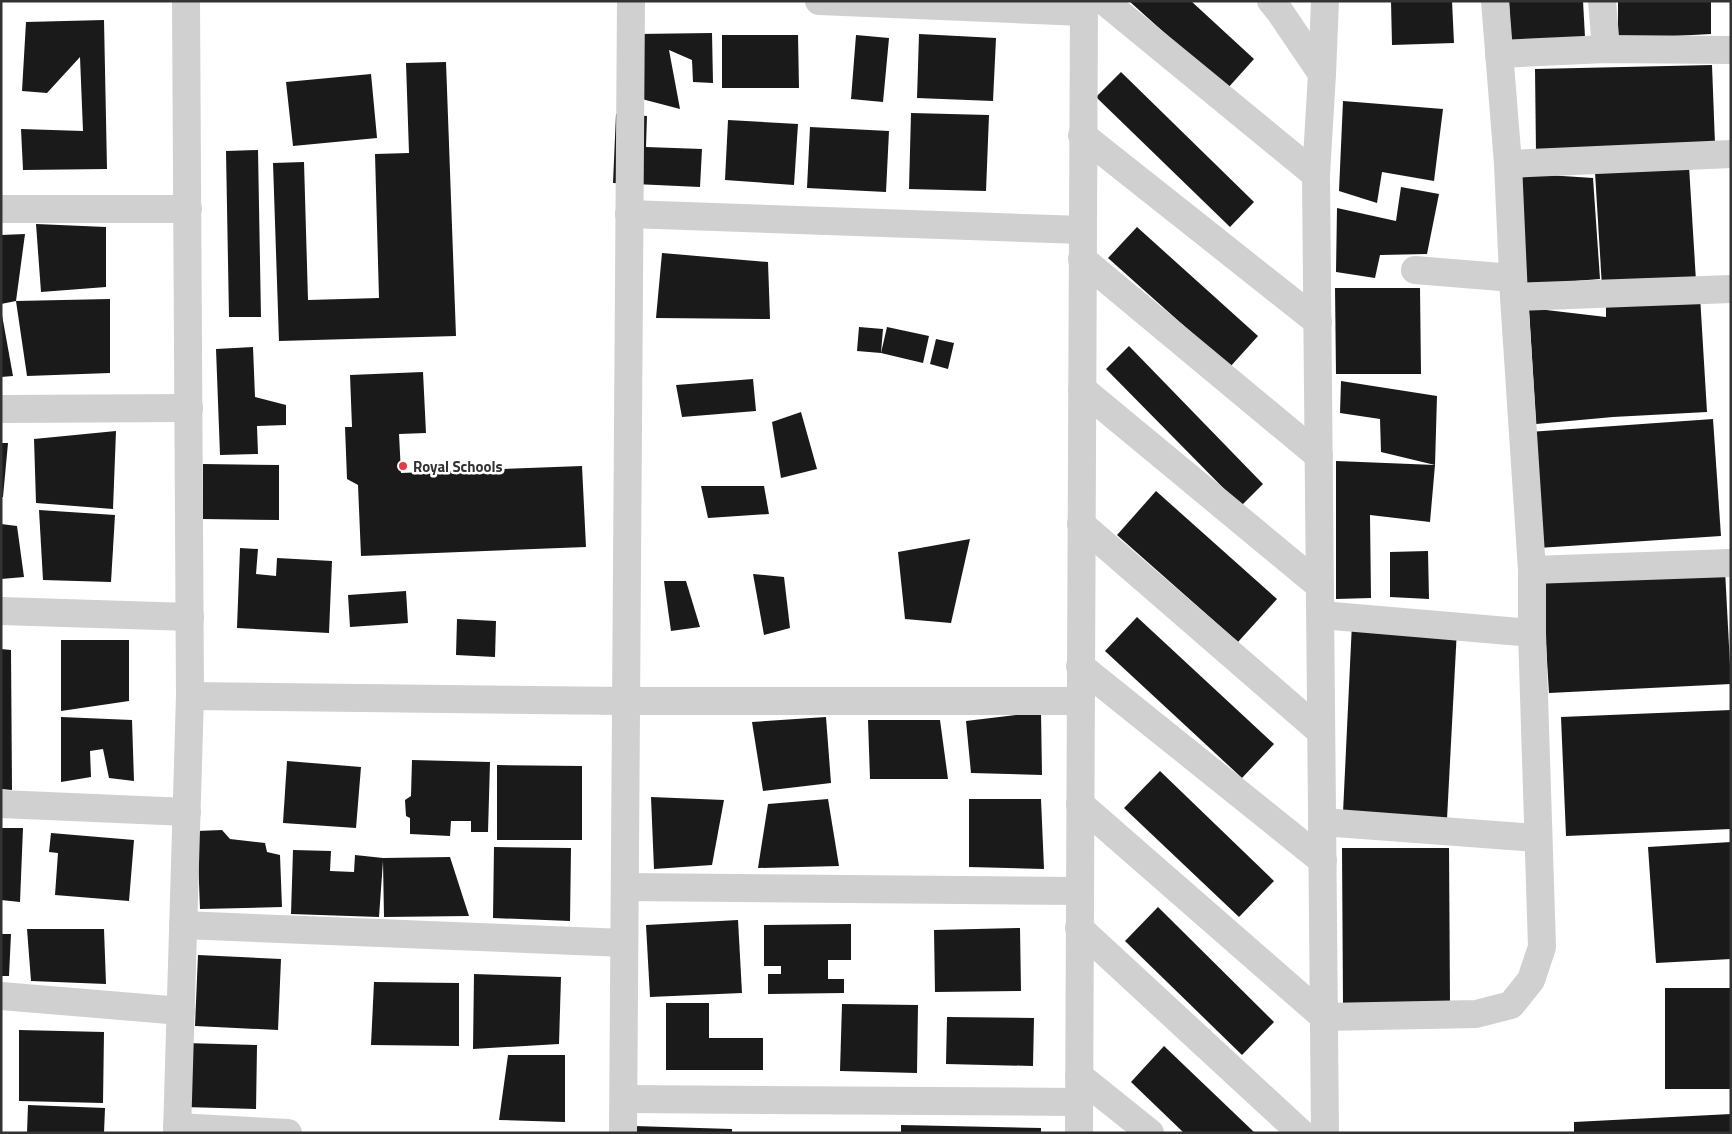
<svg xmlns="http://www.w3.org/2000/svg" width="1732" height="1134" viewBox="0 0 1732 1134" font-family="'Titillium Web',sans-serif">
<rect width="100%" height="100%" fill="#fff"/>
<g fill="#1a1a1a">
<polygon points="1129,1 1191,1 1254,59 1227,89"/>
<polygon points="1391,1 1452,1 1454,43 1392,45"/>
<polygon points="1509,1 1583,1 1585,37 1511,42"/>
<polygon points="1618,1 1711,1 1711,34 1618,39"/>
<polygon points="104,20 107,169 23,170 21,129 83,131 80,57 47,93 22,91 26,22"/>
<polygon points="712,33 713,83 693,82 692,60 669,50 680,109 638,98 637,34"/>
<polygon points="919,34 996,38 993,101 917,98"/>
<polygon points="722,35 798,35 799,88 722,88"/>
<polygon points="856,35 889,38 883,102 851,99"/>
<polygon points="446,62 456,336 279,341 273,163 304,162 308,300 379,298 375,154 409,153 406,63"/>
<polygon points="1712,65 1715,144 1536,153 1535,69"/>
<polygon points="1121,72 1254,202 1230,227 1096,97"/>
<polygon points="371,74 377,138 293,146 286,82"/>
<polygon points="1343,101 1443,109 1434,181 1382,172 1377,203 1339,191"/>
<polygon points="911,113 989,115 986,191 909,189"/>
<polygon points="616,114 647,116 646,147 702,149 700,187 613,183"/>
<polygon points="728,120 798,124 794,185 725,180"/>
<polygon points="810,127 889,131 886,192 807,188"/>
<polygon points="258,150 261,317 229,317 226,151"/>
<polygon points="1689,166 1696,281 1602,287 1595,172"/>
<polygon points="1517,173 1593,178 1600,279 1523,285"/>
<polygon points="1401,187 1439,194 1427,254 1380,255 1375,278 1336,272 1337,208 1396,221"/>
<polygon points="36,224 106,227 106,287 41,292"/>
<polygon points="1137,227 1258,336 1230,367 1108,258"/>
<polygon points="25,234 16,301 1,304 1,235"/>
<polygon points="662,253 768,262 770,319 656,318"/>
<polygon points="1335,288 1420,288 1421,374 1336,374"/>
<polygon points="1700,296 1707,412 1613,417 1536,424 1529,308 1606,317 1606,302"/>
<polygon points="110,299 110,373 27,376 16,301"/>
<polygon points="1,315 2,315 13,376 1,377"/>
<polygon points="859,327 883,329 881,353 857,351"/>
<polygon points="887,327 929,336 923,363 881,353"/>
<polygon points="936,339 954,343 948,369 930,364"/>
<polygon points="1129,346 1263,484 1241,506 1106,369"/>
<polygon points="253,347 255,397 286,405 286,425 257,426 258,454 220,455 216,349"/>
<polygon points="423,372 426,433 399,434 401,473 582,466 586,547 361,556 358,485 347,479 345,427 352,427 350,375"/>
<polygon points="753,379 756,411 682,417 676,385"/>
<polygon points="1341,381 1437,396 1435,465 1381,452 1380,419 1340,413"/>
<polygon points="801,412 817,469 781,478 772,422"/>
<polygon points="1713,419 1721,536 1538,548 1529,432"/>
<polygon points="116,431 113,509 36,503 34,439"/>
<polygon points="1,443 8,443 3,497 1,497"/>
<polygon points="1336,461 1435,465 1430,522 1370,515 1371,598 1336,599"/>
<polygon points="203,464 279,465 279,520 203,519"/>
<polygon points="701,486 764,486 769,514 708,518"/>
<polygon points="1156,491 1277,599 1238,642 1117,535"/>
<polygon points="39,510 115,515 111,582 43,580"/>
<polygon points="1,524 17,526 24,577 1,579"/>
<polygon points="970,539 951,623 905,619 898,552"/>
<polygon points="240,548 258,549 256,574 276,576 277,558 332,561 329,633 237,628"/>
<polygon points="1428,551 1429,599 1390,597 1390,552"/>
<polygon points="1725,570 1731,684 1549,693 1542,579"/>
<polygon points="753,574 784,577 790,628 764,635"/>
<polygon points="664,581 686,581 700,627 671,631"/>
<polygon points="406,591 408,623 350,627 348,595"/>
<polygon points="1137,617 1274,744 1242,778 1105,651"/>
<polygon points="457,619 496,621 495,657 456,655"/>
<polygon points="1352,623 1457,629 1447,819 1343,813"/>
<polygon points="61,640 129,640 129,701 61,711"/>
<polygon points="1,649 11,650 12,790 1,789"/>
<polygon points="1731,710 1731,829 1566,836 1561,717"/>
<polygon points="1041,712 1042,775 971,773 966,721"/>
<polygon points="61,717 132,720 134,781 109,778 103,749 90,751 91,777 61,782"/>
<polygon points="826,717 831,783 763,791 752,722"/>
<polygon points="868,720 940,720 948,779 870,779"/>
<polygon points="412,760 490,762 488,832 471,832 471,821 451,821 450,836 410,834 410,818 406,816 405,800 411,796"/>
<polygon points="287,761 361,767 356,828 283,823"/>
<polygon points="497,765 582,766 582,840 497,840"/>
<polygon points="1160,771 1274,881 1239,917 1124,808"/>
<polygon points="651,797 724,800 712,865 654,869"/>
<polygon points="828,799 839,866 758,868 768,804"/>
<polygon points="969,799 1041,799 1044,869 969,867"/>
<polygon points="1,828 23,828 20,902 1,900"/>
<polygon points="222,830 230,839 265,843 267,852 280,855 282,907 200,909 197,831"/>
<polygon points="51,833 134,840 129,901 55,895 58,853 49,852"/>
<polygon points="1731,842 1731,959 1656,963 1648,847"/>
<polygon points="494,847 571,848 570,921 493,918"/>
<polygon points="1342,848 1449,848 1450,1004 1343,1004"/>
<polygon points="293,850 331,851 330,871 354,872 355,855 383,858 450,857 469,916 384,917 383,861 379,917 291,914"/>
<polygon points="1158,907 1274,1022 1242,1055 1125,941"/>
<polygon points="738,920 742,993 650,997 646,925"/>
<polygon points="851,924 851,960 828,960 828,979 844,979 844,993 768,994 768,974 781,974 781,966 764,966 764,925"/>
<polygon points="1020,928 1021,991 935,992 934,930"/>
<polygon points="27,929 104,929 106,984 31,981"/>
<polygon points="1,934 11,934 9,976 1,976"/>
<polygon points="198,955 281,959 278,1030 195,1026"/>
<polygon points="474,974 561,977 559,1044 473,1049"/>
<polygon points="374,982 459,983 459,1046 371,1045"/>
<rect x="1665" y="988" width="66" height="101"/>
<polygon points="666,1003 709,1003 709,1038 763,1038 763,1070 666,1070"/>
<polygon points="842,1004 918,1005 917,1073 840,1071"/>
<polygon points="947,1017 1034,1018 1033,1066 946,1064"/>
<polygon points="19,1030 104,1032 103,1103 19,1101"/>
<polygon points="185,1043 257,1045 256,1109 184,1107"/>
<polygon points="1164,1046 1255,1133 1184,1133 1131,1082"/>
<polygon points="508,1055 565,1055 565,1122 499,1120"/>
<polygon points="28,1105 105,1108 104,1133 27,1133"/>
<polygon points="1731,1114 1731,1133 1574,1133 1574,1122"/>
<polygon points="901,1125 1041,1128 1041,1133 901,1133"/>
<polygon points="634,1126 732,1129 732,1133 634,1133"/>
</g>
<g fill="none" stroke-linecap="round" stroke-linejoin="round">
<g stroke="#d0d0d0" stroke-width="28">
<polyline points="819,1 1083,12"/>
<polyline points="1104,1 1316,175"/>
<polyline points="1271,1 1280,12 1322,74"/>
<polyline points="1325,1 1322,74 1316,175 1325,1133"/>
<polyline points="1602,1 1606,49"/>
<polyline points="1499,54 1606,49 1731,50"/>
<polyline points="1082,135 1318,322"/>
<polyline points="1508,164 1731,154"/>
<polyline points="1,209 188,209"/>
<polyline points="629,214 1082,230"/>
<polyline points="1082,259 1319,456"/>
<polyline points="1415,270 1513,278"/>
<polyline points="1514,297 1731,289"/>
<polyline points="1082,389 1320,586"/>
<polyline points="1,409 189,408"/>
<polyline points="1081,524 1321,732"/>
<polyline points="1532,570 1731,563"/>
<polyline points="1,611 190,617"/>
<polyline points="1321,615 1532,633"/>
<polyline points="1080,666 1323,861"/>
<polyline points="190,696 626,701 1080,701"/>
<polyline points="1,804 187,812"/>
<polyline points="1080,804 1324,1017 1476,1014 1511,1005 1531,980 1542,947 1532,633 1532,570 1514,297 1508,164 1495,1"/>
<polyline points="1322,822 1537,838"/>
<polyline points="625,887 1080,891"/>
<polyline points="183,925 624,943"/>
<polyline points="1079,928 1301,1133"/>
<polyline points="1,996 181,1011"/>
<polyline points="1079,1076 1150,1133"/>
<polyline points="624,1099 1079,1102"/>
<polyline points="177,1127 288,1133"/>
<polyline points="177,1133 190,696 186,1"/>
<polyline points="623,1133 631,1"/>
<polyline points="1079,1133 1084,1"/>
</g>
</g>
<circle fill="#e63946" stroke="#fff" stroke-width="2" cx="403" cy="466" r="5"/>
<g text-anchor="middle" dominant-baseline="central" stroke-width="5" stroke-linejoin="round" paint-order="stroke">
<g font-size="15" font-weight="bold" fill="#333" stroke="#fff" text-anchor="start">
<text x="413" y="466">Royal Schools</text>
</g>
</g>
<rect width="1732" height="1134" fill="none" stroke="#333333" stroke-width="5"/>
</svg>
